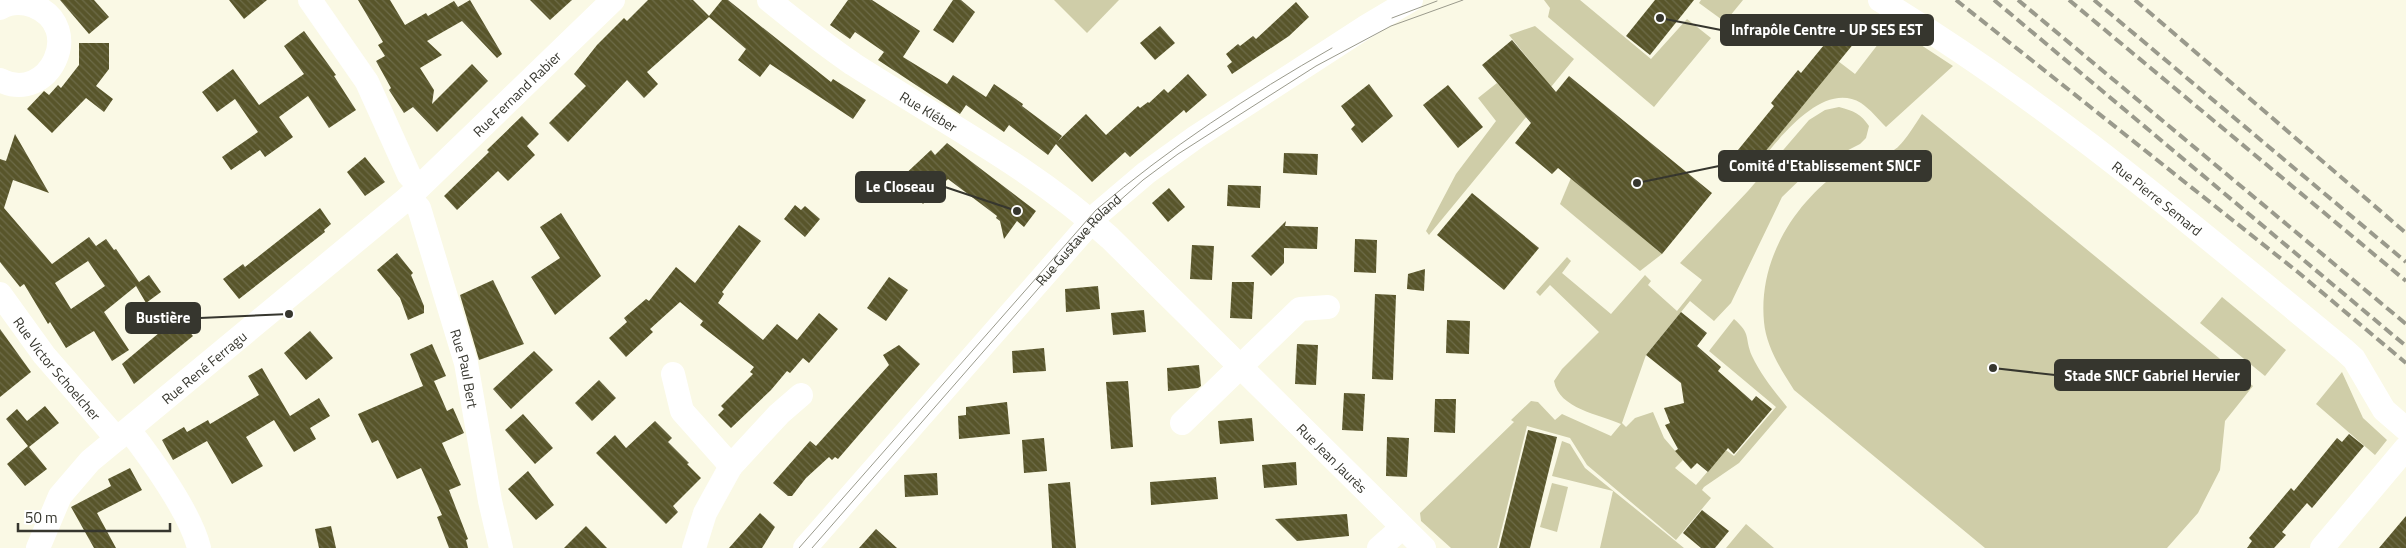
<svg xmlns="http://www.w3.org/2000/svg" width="2406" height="548" viewBox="0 0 2406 548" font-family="'Titillium Web',sans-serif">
<defs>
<pattern id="building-back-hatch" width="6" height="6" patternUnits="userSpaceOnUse" patternTransform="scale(1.25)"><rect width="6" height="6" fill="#58552a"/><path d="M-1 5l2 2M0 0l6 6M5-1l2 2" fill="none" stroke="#6d6b48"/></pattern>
</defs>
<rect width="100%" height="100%" fill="#faf9e5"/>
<g fill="#cfcda8">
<polygon points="1054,0 1119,0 1087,33"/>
<polygon points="1544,0 1580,0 1651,59 1687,19 1711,38 1654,107 1548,17 1550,8"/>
<polygon points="1701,0 1743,0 1725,22 1699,3"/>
<polygon points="1535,26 1574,59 1429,235 1426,231 1456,174 1496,121 1478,98 1497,83 1514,103 1544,78 1509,35"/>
<path d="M1892,26L1953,66L1886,127C1878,119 1870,109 1861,103C1819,78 1771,150 1748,176L1746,175L1838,61L1855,74Z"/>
<path d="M1839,107C1854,111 1861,114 1869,126L1866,138L1860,144L1811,169L1782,197L1731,303L1714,321L1690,301L1646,355L1622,423L1626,427L1635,418L1653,412L1664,438L1683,460L1675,468L1696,485L1726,450L1734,456L1776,407L1709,351L1734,319C1752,335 1744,337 1752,356C1761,375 1774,391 1787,407L1739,463L1704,487L1702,490L1711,498L1676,540L1587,465L1570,438L1527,426L1497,548H1451L1421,521L1420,513L1514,422L1511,420L1531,401L1538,402L1555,420L1562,414L1611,436L1621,424C1599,414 1559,409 1554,381L1562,369L1599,332L1550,285L1540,296L1536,292L1567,257L1571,261L1562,273L1611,314L1645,275L1651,281L1648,285L1677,311L1702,280L1680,263L1748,191L1809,120L1825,110Z"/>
<path d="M1922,114L2253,386L2225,421L2220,470L2198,513L2167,548H1985L1794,390C1781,370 1766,346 1764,322C1758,259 1795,202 1844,168C1859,158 1880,159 1894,150C1903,145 1916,123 1922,114Z"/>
<polygon points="1571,178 1662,254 1640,271 1560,204"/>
<polygon points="2222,297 2286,350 2265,376 2200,323"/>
<polygon points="2342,372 2363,418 2387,440 2375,455 2316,404"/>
<polygon points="1562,441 1570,444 1585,468 1684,548 1600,548 1613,491 1552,476"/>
<polygon points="1552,483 1568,487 1557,532 1540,527"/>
<polygon points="1746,524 1774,548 1775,548 1726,548"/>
</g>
<g fill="url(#building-back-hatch)" fill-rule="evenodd">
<polygon points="60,0 94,0 109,17 89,34"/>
<polygon points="229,0 267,0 244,19"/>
<polygon points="358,0 390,0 405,25 426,13 428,16 454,1 458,7 470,0 502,54 497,58 462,21 427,41 442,55 420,68 434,90 432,104 472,64 488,81 437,132 413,107 404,113 389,90 391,88 376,61 385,56 378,45 383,42"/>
<polygon points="530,0 572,0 550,20"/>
<polygon points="648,0 693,0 709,16 722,0 728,0 831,82 833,79 866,100 853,119 770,64 760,77 738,60 746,49 709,17 647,72 658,84 644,98 627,80 568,142 549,123 586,86 574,74 597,45 624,18 627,21"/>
<polygon points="848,0 872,0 920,31 903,57 947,84 953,75 986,97 994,84 1023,104 1022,106 1062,136 1058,141 1086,114 1106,135 1138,106 1140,108 1148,102 1149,103 1164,89 1168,93 1188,74 1207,95 1186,113 1184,110 1130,157 1125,152 1092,182 1056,144 1048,155 1009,125 1004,132 966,105 960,114 878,60 884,52 855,32 850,39 830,25"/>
<polygon points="953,0 961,0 975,12 953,43 933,30"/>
<polygon points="1655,0 1694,0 1650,55 1626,36"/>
<polygon points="1296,2 1309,17 1289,36 1232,74 1227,66 1232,62 1226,54 1238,44 1240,46 1253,36 1256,39"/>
<polygon points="1847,17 1864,31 1746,175 1729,161 1774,106 1771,103 1798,70 1801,73"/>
<polygon points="1160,26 1175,43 1155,60 1140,43"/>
<polygon points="304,31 336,75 334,76 356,110 329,128 308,96 279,117 293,137 265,157 260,150 231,170 222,157 258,132 235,99 217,112 202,92 233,69 259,105 304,74 284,46"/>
<polygon points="1512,40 1556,92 1569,76 1712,193 1662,254 1558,168 1552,174 1515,143 1531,123 1482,65"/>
<polygon points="79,43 109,43 109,69 96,86 113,99 104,112 86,98 52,133 27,109 44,91 49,95 58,85 61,88 79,65"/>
<polygon points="1369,84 1393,116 1362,143 1351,129 1355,125 1341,106"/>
<polygon points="1448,85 1483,127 1458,148 1423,105"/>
<polygon points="522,116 539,134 527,146 535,155 508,181 498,171 457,210 444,196 489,152 487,150"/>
<path d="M15,134L49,193L13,180L4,208L52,264L89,237L96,246L106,239L114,250L116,249L139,282L149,275L161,292L146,303L136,286L104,312L129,350L112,361L94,331L66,348L50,322L48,324L24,284L20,287L0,262V159L6,161ZM88,261L105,286L71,309L55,283Z"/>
<polygon points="947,143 1036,211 1024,227 1017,221 1004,239 1000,221 996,218 997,216 948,179 923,204 900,179 931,150 935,155"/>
<polygon points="1284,153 1318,154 1317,175 1283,173"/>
<polygon points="365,157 385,182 365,196 347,172"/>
<polygon points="1228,185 1261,186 1260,208 1227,206"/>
<polygon points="1169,188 1185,207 1168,222 1152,203"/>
<polygon points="1472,193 1539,248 1504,290 1437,235"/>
<polygon points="795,205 801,210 805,206 820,219 805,237 784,219"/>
<polygon points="320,208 331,224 324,230 325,232 239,299 223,279 243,264 245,267"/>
<polygon points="561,213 601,276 555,315 531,277 560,258 540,227"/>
<polygon points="1286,221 1285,226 1318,227 1317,249 1284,248 1284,263 1271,276 1251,256"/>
<polygon points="739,225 761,241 722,292 724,294 718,303 763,340 777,324 797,340 819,313 838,329 809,363 803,358 790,373 787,371 771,390 731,428 718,415 724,409 721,406 753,374 750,372 754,367 700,325 703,321 680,302 650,329 653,332 626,357 609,338 627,322 624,318 646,299 649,301 676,267 695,283"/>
<polygon points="1355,239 1377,240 1376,273 1354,272"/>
<polygon points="1192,245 1214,246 1212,280 1190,279"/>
<polygon points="397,253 413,273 411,275 424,306 424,313 408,320 400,298 377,270"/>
<polygon points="1425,269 1424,291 1407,289 1408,274"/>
<polygon points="889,277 908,290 886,321 867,308"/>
<polygon points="493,280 524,344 479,360 460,295"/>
<polygon points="1232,282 1254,282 1252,319 1230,318"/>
<polygon points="1098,286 1100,309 1066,312 1065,289"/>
<polygon points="1375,294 1396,295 1393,380 1372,379"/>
<polygon points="1144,310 1146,332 1113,335 1111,313"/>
<polygon points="1681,312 1707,333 1697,346 1721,367 1718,371 1752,401 1756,396 1772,409 1734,454 1728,448 1708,472 1697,463 1691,469 1675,451 1678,449 1665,425 1670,423 1664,408 1684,403 1681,383 1646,355"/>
<polygon points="178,317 193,336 134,384 122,364"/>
<polygon points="1447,320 1470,321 1469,354 1446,353"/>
<polygon points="0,329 31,372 0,397"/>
<polygon points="310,331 333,358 306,380 284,353"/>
<polygon points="432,344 446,376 434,381 447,411 453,408 464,433 442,443 461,485 449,490 468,539 466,540 468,548 449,548 437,517 442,515 421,468 397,479 378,440 372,443 358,414 423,386 410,354"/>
<polygon points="1297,344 1318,345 1316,385 1295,384"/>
<polygon points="899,345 920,364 838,459 835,457 832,460 829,457 806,478 792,496 788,496 773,483 810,441 816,446 889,365 883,355"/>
<polygon points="1044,348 1046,371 1013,373 1012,351"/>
<polygon points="534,351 553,370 511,409 493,389"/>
<polygon points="1199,365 1201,386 1198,388 1168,391 1167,368"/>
<polygon points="262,368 290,416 319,398 330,416 310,428 316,439 294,452 274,420 246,437 263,466 232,484 207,441 173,460 162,440 184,427 187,432 208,420 210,424 259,395 248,376"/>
<polygon points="599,380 616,398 592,421 575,403"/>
<polygon points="1128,381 1133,447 1111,449 1106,382"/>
<polygon points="1344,393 1365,394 1363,431 1342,430"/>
<polygon points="1435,399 1456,399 1455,433 1434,432"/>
<polygon points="1007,402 1010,434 959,439 958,416 966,415 966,407"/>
<polygon points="45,406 59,423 29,447 47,469 25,486 7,464 28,446 6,419 17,409 27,421"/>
<polygon points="523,414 553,448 535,464 505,430"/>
<polygon points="1252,418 1254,441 1220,444 1218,421"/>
<polygon points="655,421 672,438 668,442 689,463 687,464 701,478 673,506 678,512 666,524 596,453 615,435 626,448"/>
<polygon points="1528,430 1557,437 1530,548 1499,548"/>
<polygon points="2349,434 2364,446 2312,508 2307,503 2282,532 2286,535 2274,548 2247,548 2252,541 2249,538 2291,488 2294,491 2337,438 2342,442"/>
<polygon points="1387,437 1409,438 1407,477 1386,476"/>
<polygon points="1044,438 1047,471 1024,473 1022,440"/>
<polygon points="1296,462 1297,485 1264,488 1262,465"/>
<polygon points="130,468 142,490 97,513 116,548 94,548 71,507 111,486 108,479"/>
<polygon points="528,471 554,505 536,520 508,489"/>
<polygon points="937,473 938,495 905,497 904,475"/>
<polygon points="1216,477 1218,499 1151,505 1150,482"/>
<polygon points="1070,482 1076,548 1052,548 1048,484"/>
<polygon points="1702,510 1729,531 1715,548 1701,548 1683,533"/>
<polygon points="760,513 775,527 762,548 729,548"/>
<polygon points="1347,514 1349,536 1297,541 1275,519"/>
<polygon points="2406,516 2406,548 2379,548"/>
<polygon points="331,526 336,548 319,548 315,529"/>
<polygon points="586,526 607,548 564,548"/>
<polygon points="876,529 897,548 859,548"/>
</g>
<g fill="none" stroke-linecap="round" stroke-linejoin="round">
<g stroke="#fff" stroke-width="24">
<polyline points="310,0 367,82 409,175 419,186"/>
<path id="s1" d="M769,0C796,22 824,44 853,64C940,120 1033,168 1110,238L1424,548"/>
<path id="s2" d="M1880,0C2046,100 2193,226 2343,349L2354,359L2384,410L2406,429"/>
<path d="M0,8C10,2 23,2 34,6C86,27 49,105 0,80"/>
<path id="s3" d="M409,197L419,208L466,363L490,501L501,548"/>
<path id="s4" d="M0,294L44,355L117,439"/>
<polyline points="673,374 682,411 731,466 779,414 801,395"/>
<polyline points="1182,423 1300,309 1328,307"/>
<path d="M129,430C151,458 191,514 199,548"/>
<path id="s5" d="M38,548L60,496L90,461L409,197L613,0"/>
<polyline points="694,548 705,513 731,466"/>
<path id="s6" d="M805,548L1099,213L1146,173L1196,137L1367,26L1411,0"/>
<polyline points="1379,548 1395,534 1399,526"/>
<polyline points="2322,548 2406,448"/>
</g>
<g stroke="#9a9a8c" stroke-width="1">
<polyline points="1392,18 1437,1"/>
<path d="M799,548L1096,210C1169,148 1249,95 1332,48"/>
<polyline points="812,548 1099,219 1143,180 1178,154 1316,66 1391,26 1463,0"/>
</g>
<g stroke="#9a9a8c" stroke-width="4" stroke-dasharray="10 5" stroke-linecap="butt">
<polyline points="1956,0 2299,273 2406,363"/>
<polyline points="1994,0 2406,346"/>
<polyline points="2018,0 2406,324"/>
<polyline points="2069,0 2406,281"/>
<polyline points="2094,0 2406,262"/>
<polyline points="2135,0 2406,233"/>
</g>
</g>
<g text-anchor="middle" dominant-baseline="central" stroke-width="5" stroke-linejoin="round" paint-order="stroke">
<g font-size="14" fill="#36362e" stroke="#fff">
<text stroke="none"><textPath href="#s5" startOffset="666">Rue Fernand Rabier</textPath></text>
<text stroke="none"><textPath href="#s1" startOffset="195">Rue Kléber</textPath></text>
<text stroke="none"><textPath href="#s2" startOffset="341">Rue Pierre Semard</textPath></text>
<text stroke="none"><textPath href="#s6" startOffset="412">Rue Gustave Roland</textPath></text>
<text stroke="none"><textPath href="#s5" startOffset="250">Rue René Ferragu</textPath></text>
<text stroke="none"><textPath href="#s4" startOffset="94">Rue Victor Schoelcher</textPath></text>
<text stroke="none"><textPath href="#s3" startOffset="182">Rue Paul Bert</textPath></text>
<text stroke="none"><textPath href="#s1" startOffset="729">Rue Jean Jaurès</textPath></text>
</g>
</g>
<path fill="none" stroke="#36362e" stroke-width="2" d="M1660 18L1721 30M1637 183L1719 166M1017 211L945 187M289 314L200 318M1993 368L2055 375"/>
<g fill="#36362e" stroke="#fff" stroke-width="2">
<circle cx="1660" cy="18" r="5"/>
<circle cx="1637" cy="183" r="5"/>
<circle cx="1017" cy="211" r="5"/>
<circle cx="289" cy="314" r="5"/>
<circle cx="1993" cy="368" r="5"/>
</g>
<g fill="#36362e" stroke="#36362e" stroke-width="2">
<rect x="1721" y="15" width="212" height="30" rx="5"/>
<rect x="1719" y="151" width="212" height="30" rx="5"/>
<rect x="856" y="172" width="89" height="30" rx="5"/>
<rect x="126" y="303" width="74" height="30" rx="5"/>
<rect x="2055" y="360" width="195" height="30" rx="5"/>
</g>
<g font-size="15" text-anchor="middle" font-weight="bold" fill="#fff">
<text x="1827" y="35">Infrapôle Centre - UP SES EST</text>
<text x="1825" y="171">Comité d'Etablissement SNCF</text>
<text x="900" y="192">Le Closeau</text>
<text x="163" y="323">Bustière</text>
<text x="2152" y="381">Stade SNCF Gabriel Hervier</text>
</g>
<path d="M18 523v8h152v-8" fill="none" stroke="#36362e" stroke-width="2.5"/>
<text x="25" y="523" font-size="15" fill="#36362e" stroke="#ffffff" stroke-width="4" paint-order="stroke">50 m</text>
</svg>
